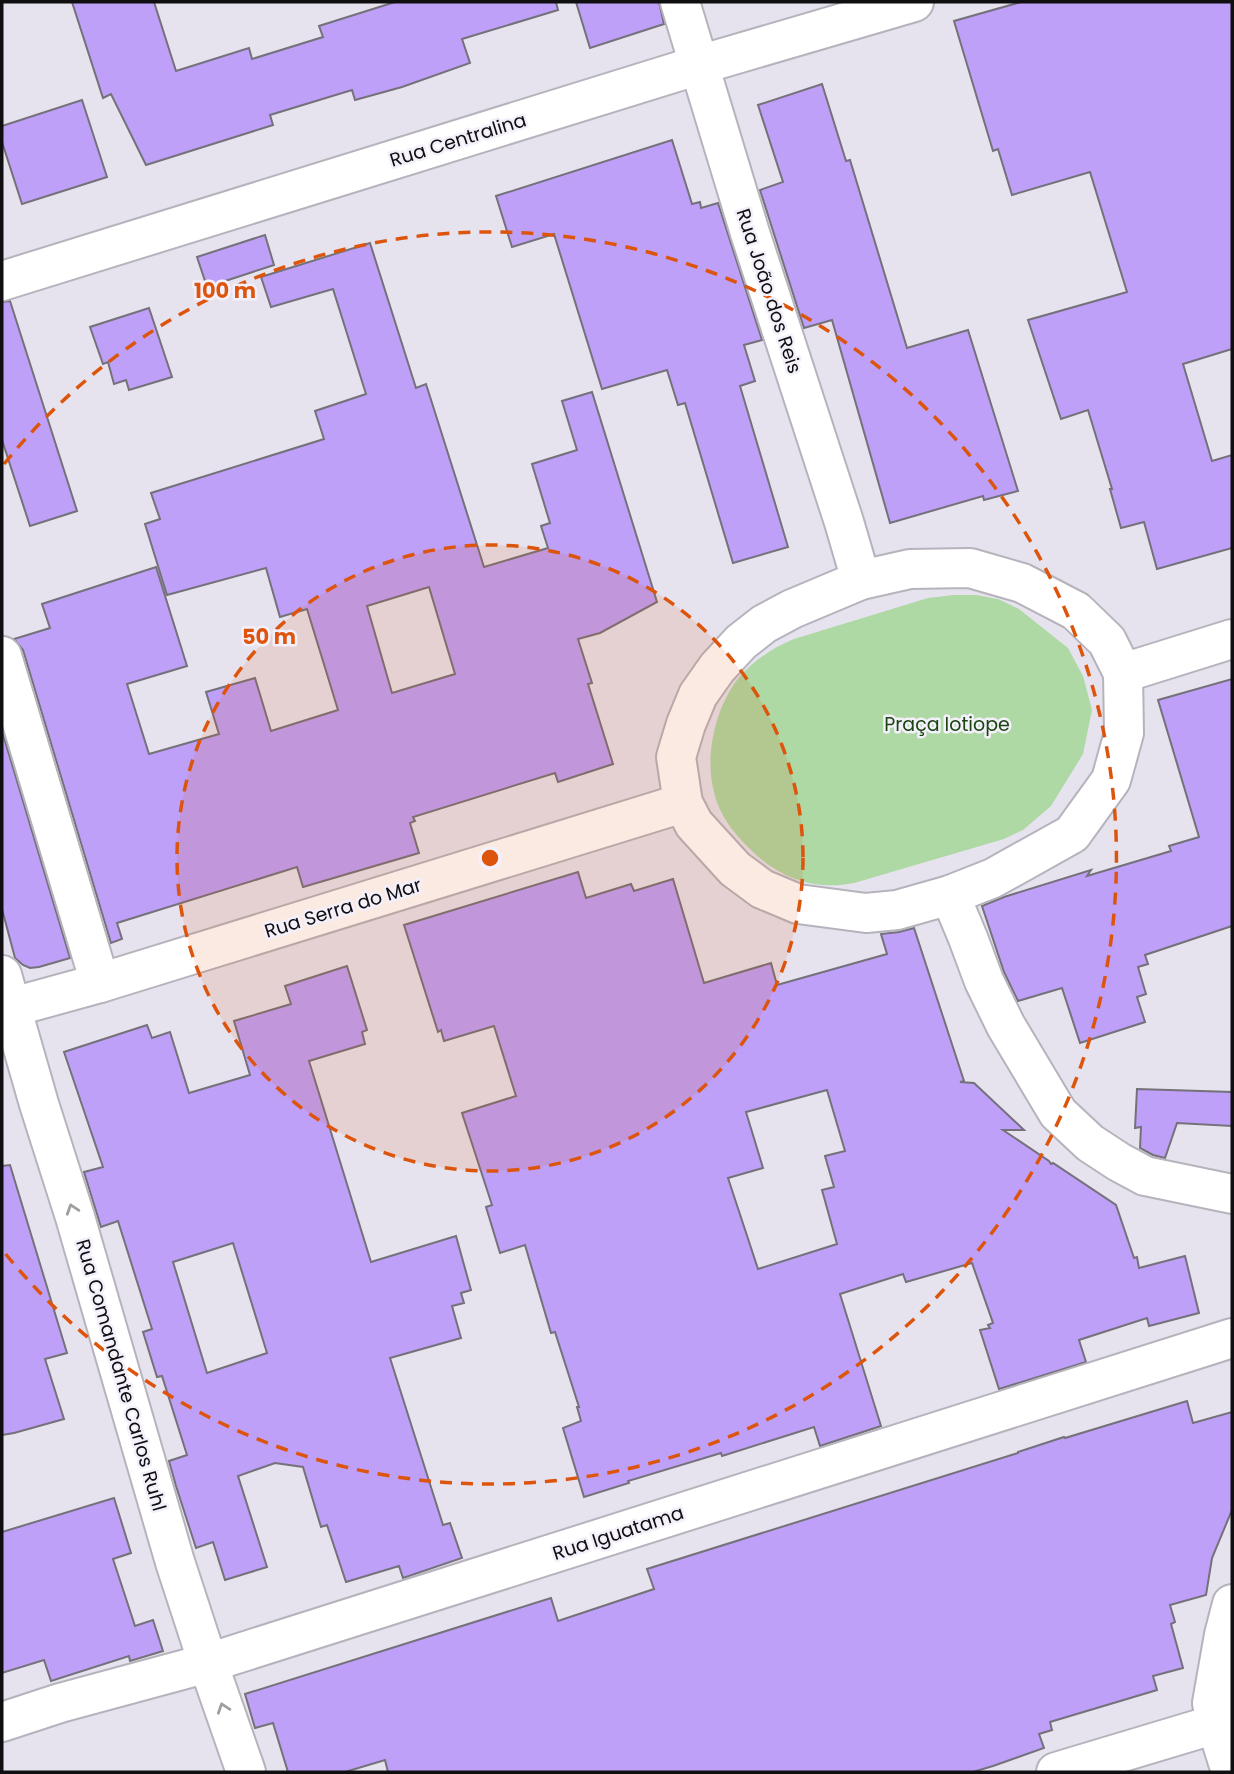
<svg xmlns="http://www.w3.org/2000/svg" width="1234" height="1774" viewBox="0 0 1234 1774" font-family="Poppins,sans-serif">
<rect width="100%" height="100%" fill="#e6e3ee"/>
<path fill="#aed8a4" d="M954,595H976L998,599L1019,609L1068,648L1083,676L1092,710L1083,754L1051,806L1023,830L1004,839L854,883C815,891 779,878 751,850C734,834 719,815 714,792C704,755 716,704 741,675C756,659 774,647 794,639L928,598Z"/>
<g fill="#bfa0f9" stroke="#74717a" stroke-width="2" fill-rule="evenodd">
<polygon points="72,2 154,2 176,71 249,48 252,59 323,37 319,26 395,2 556,2 558,10 462,39 470,63 402,87 355,100 352,90 270,115 273,125 146,165 111,94 103,98"/>
<polygon points="576,2 659,2 664,24 590,48"/>
<polygon points="1021,2 1232,2 1232,349 1183,364 1212,461 1232,455 1232,548 1157,569 1144,522 1121,528 1110,489 1112,489 1088,410 1061,419 1028,320 1127,292 1090,172 1012,195 998,149 993,151 954,21"/>
<polygon points="822,84 846,161 850,160 907,348 968,330 1018,491 984,500 983,496 890,523 832,320 804,328 760,190 783,182 758,105"/>
<polygon points="82,100 107,177 22,204 2,142 2,126"/>
<polygon points="672,140 692,204 700,202 701,208 718,203 762,340 744,345 755,381 740,386 788,547 733,563 685,403 678,405 667,370 602,389 554,234 512,247 496,196"/>
<polygon points="265,235 274,265 207,287 197,257"/>
<path d="M370,243L416,388L426,384L484,567L548,548L541,526L550,523L532,464L577,450L562,401L592,392L657,602L600,633L578,639L592,683L588,684L613,764L558,782L555,773L413,817L415,821L410,823L419,853L303,887L297,867L117,923L122,939L111,943L23,650L14,639L50,628L42,604L156,567L187,666L127,684L149,754L219,734L206,692L255,678L271,731L338,710L307,609L280,617L266,568L167,595L145,524L160,519L151,493L324,439L315,411L366,394L333,289L271,307L261,277ZM429,587L455,674L392,693L367,606Z"/>
<polygon points="10,301 77,511 30,526 2,440 2,302"/>
<polygon points="149,308 172,377 129,390 126,380 114,384 108,362 103,364 90,327"/>
<polygon points="1232,679 1232,926 1145,955 1148,964 1138,967 1146,994 1137,997 1145,1022 1080,1043 1062,988 1018,1001 1004,972 982,906 1004,897 1091,870 1087,876 1171,851 1169,846 1199,837 1158,700"/>
<polygon points="2,731 70,958 39,967 30,968 23,965 15,958 2,909"/>
<path d="M578,872L586,898L631,884L634,891L673,879L704,983L771,963L777,985L887,954L881,934L899,932L914,928L964,1081L960,1082L974,1083L1024,1130H1003L1049,1161L1051,1164L1053,1163L1116,1205L1134,1258L1137,1257L1139,1268L1185,1256L1199,1313L1149,1326L1147,1318L1079,1340L1086,1362L999,1389L980,1330L990,1328L988,1325L993,1323L972,1263L906,1282L903,1274L840,1294L881,1426L820,1446L814,1427L722,1456L721,1453L628,1481L629,1483L584,1497L563,1428L581,1421L577,1407H579L555,1332L551,1333L525,1245L500,1253L486,1207L492,1205L462,1113L516,1096L494,1026L444,1041L441,1030L438,1032L404,925ZM827,1090L845,1151L825,1156L834,1187L822,1190L837,1244L758,1269L728,1178L763,1168L746,1112Z"/>
<path d="M347,966L367,1030L362,1032L365,1044L309,1061L371,1262L456,1236L471,1290L461,1293L464,1303L452,1306L461,1338L390,1358L443,1525L450,1523L462,1558L403,1578L399,1566L346,1582L327,1525L321,1527L303,1467L275,1463L238,1476L267,1567L225,1580L213,1542L196,1548L176,1486L169,1461L187,1455L162,1376L157,1377L143,1332L152,1329L118,1221L101,1227L84,1172L103,1167L64,1052L147,1025L152,1038L170,1032L189,1093L250,1075L234,1021L291,1004L285,986ZM233,1243L267,1353L207,1373L173,1262Z"/>
<polygon points="1137,1089 1232,1092 1232,1126 1177,1123 1165,1158 1153,1155 1140,1148 1141,1127 1135,1128"/>
<polygon points="10,1165 67,1353 45,1359 64,1419 14,1433 2,1435 2,1166"/>
<polygon points="1187,1401 1193,1423 1232,1412 1232,1510 1212,1558 1206,1595 1170,1605 1175,1622 1171,1624 1183,1668 1153,1676 1157,1690 1050,1722 1052,1730 1039,1734 1044,1748 993,1766 973,1772 388,1772 385,1760 345,1772 288,1772 273,1723 255,1728 245,1694 551,1598 558,1621 654,1589 647,1569 1018,1453 1018,1452 1064,1437 1065,1438"/>
<polygon points="114,1498 131,1553 113,1559 135,1626 153,1620 163,1651 130,1661 129,1656 51,1681 44,1660 2,1673 2,1532"/>
</g>
<g fill="none" stroke-linecap="round" stroke-linejoin="round">
<g stroke="#b6b3bd" stroke-width="42">
<g id="minor">
<polyline points="680,2 750,233 844,522 861,580"/>
<polyline points="2,281 699,65 914,2"/>
<polygon points="970,568 1022,583 1076,611 1107,641 1123,673 1124,733 1111,780 1072,834 993,878 950,895 897,910 866,913 798,904 762,889 735,869 694,824 683,803 676,757 686,724 698,695 717,668 741,642 764,624 792,609 861,580 910,569"/>
<polyline points="2,656 100,983"/>
<polyline points="1123,673 1232,639"/>
<polyline points="950,895 968,938 984,981 1006,1026 1058,1113 1090,1143 1119,1162 1145,1176 1232,1194"/>
<polyline points="2,975 39,1104 75,1217 175,1562 208,1663 246,1772"/>
<polyline points="2,1010 100,983 683,803"/>
<polyline points="2,1722 60,1703 208,1663 1232,1338"/>
<polyline points="1056,1772 1216,1724"/>
<polyline points="1231,1772 1216,1724 1212,1703 1224,1635 1232,1604"/>
</g>
</g>
<use href="#minor" stroke="#fff" stroke-width="38"/>
</g>
<defs><path id="oneway-chevron" d="M-2-3.5L2.5 0L-2 3.5" fill="none" stroke-width="1.6" stroke-linecap="round" stroke-linejoin="round" transform="scale(1.75)"/></defs>
<g stroke="#9f9fa0">
<use href="#oneway-chevron" transform="translate(72 1209) rotate(-108)"/>
<use href="#oneway-chevron" transform="translate(223 1708) rotate(-109)"/>
</g>
<circle cx="490" cy="858" r="313" fill="#dd550c" fill-opacity=".12"/>
<g fill="none" stroke="#dd550c" stroke-width="3.5" stroke-dasharray="12 9">
<circle cx="490" cy="858" r="313"/>
<path d="M4 464A626 626 0 1 1 4 1252"/>
</g>
<g text-anchor="middle" dominant-baseline="central" stroke-width="5" stroke-linejoin="round" paint-order="stroke">
<g font-size="19" fill="#0f0e11" stroke="#f4f0fb">
<text transform="translate(458 140) rotate(-17)">Rua Centralina</text>
<text transform="translate(769 291) rotate(72)">Rua João dos Reis</text>
<text transform="translate(343 908) rotate(-17)">Rua Serra do Mar</text>
<text transform="translate(121 1375) rotate(74)">Rua Comandante Carlos Ruhl</text>
<text transform="translate(618 1533) rotate(-18)">Rua Iguatama</text>
</g>
<g font-size="19" fill="#1a450f" stroke="#f4f0fb">
<text x="947" y="724">Praça Iotiope</text>
</g>
</g>
<circle cx="490" cy="858" r="10" fill="#dd550c" stroke="#f4f0fb" stroke-width="3.5"/>
<g font-size="21" text-anchor="middle" font-weight="bold" fill="#dd550c" stroke="#f4f0fb" stroke-width="5" stroke-linejoin="round" paint-order="stroke">
<text x="225" y="298">100 m</text>
<text x="269" y="644">50 m</text>
</g>
<rect width="1234" height="1774" fill="none" stroke="#0f0e11" stroke-width="7"/>
</svg>
